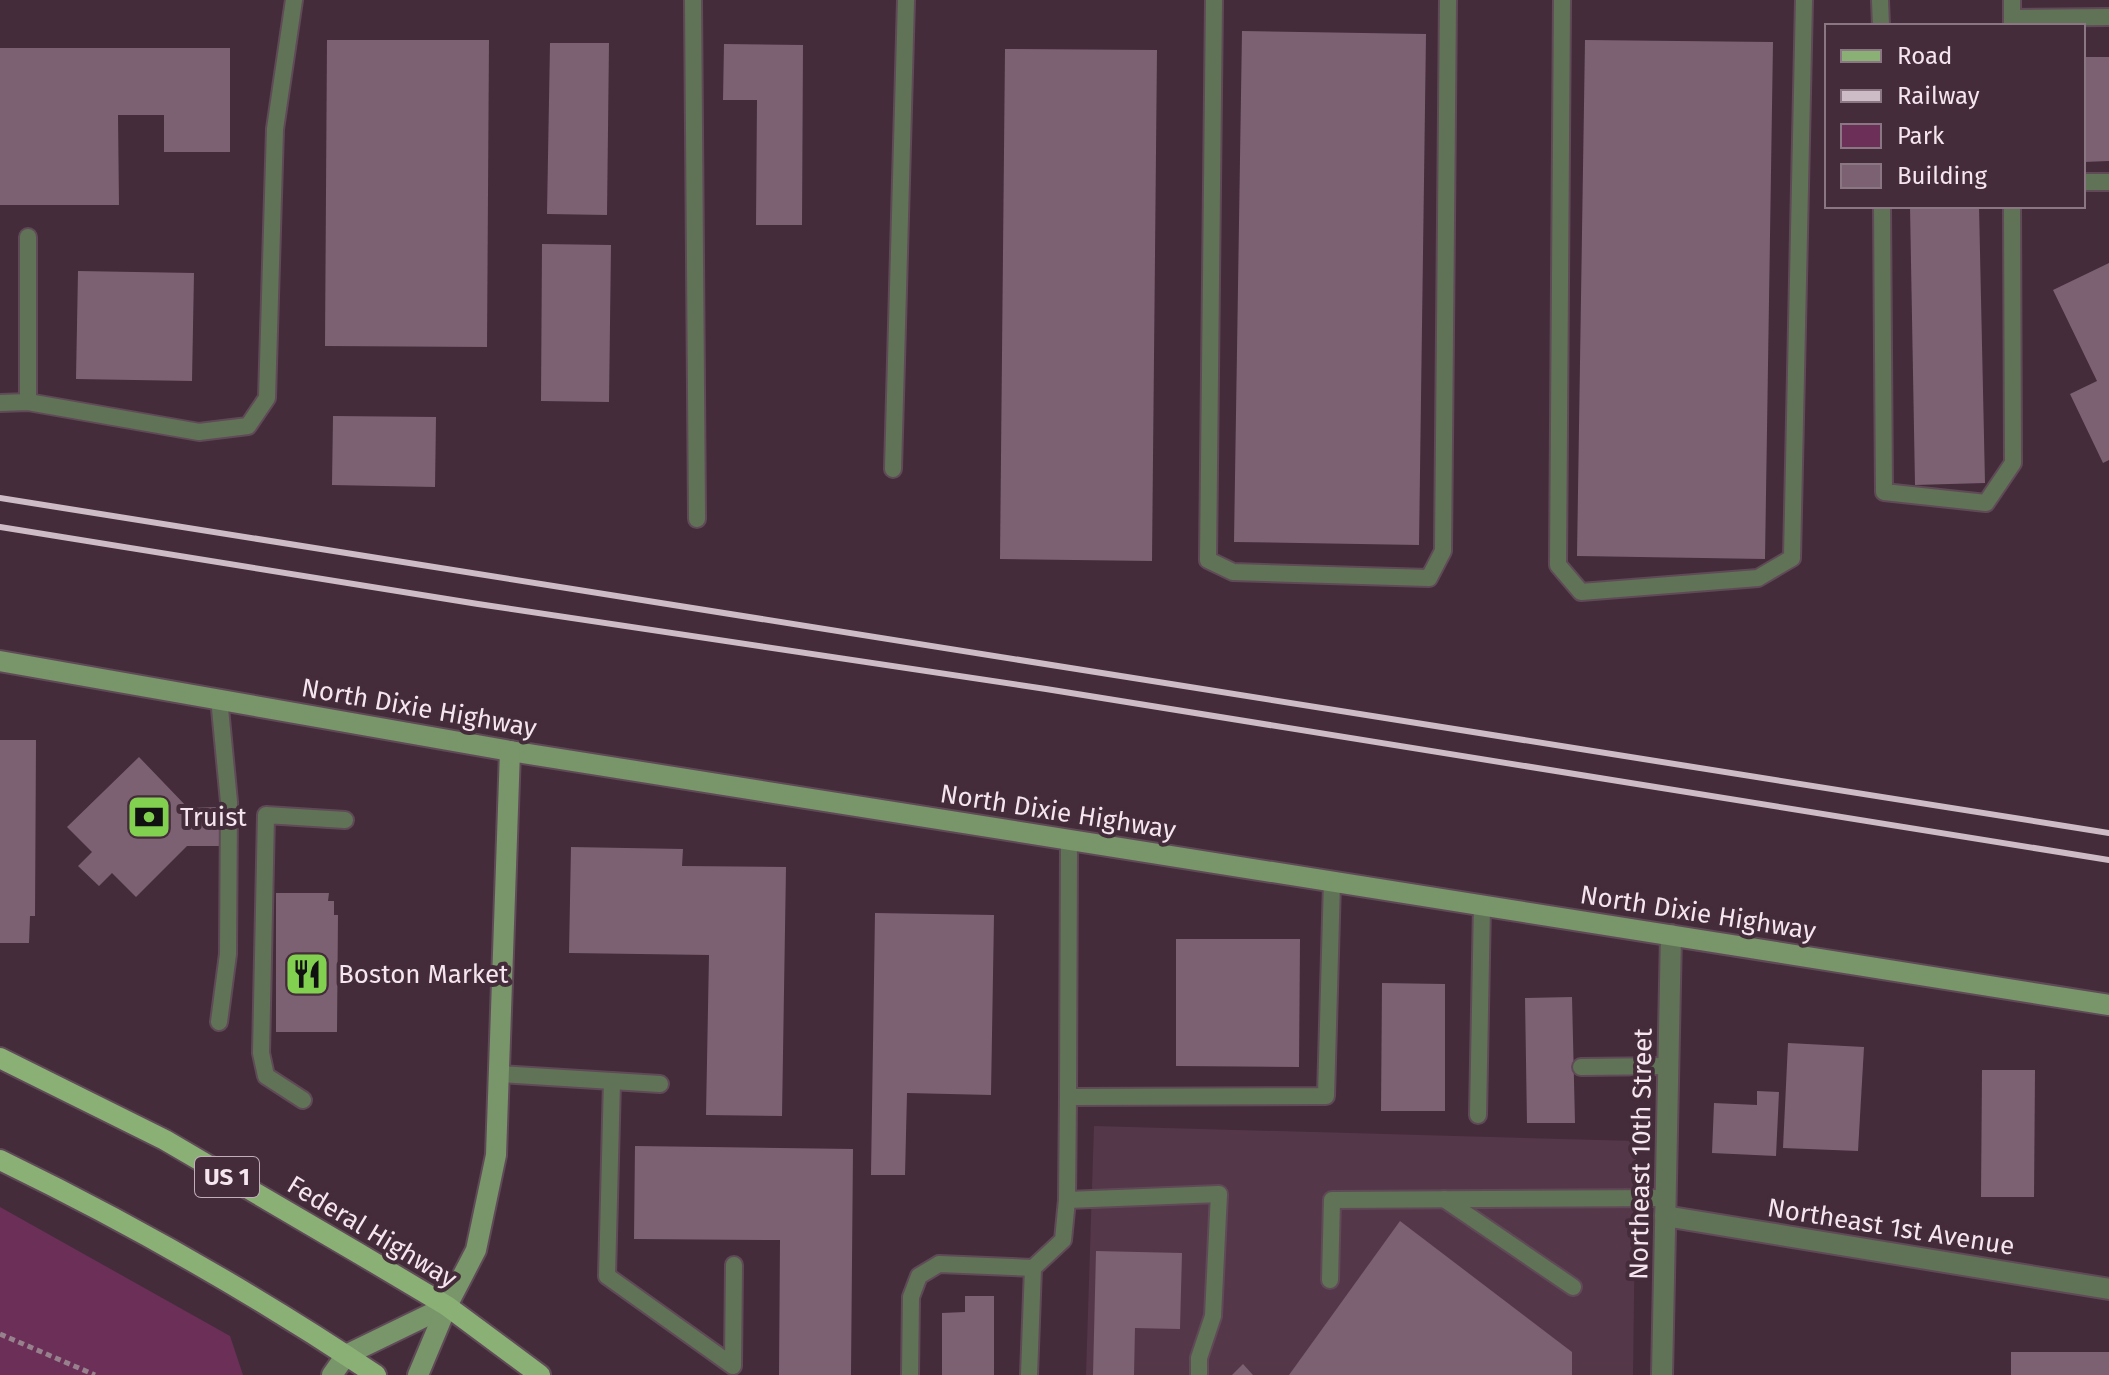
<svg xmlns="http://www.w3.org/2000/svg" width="2109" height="1375" viewBox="0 0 2109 1375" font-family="'Fira Sans',sans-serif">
<rect width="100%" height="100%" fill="#442c3b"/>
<polygon fill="#55374a" points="1094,1126 1636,1141 1633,1375 1086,1375"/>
<polygon fill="#6c2f58" points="0,1207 230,1336 243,1375 0,1375"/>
<g fill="#7c6172">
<polygon points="1242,31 1426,34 1419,545 1234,542"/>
<polygon points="327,40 489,40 487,347 325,346"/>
<polygon points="1585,40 1773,42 1765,559 1577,556"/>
<polygon points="550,43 609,43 607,215 547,214"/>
<polygon points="724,44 803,45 802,225 756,225 757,100 723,100"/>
<polygon points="0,48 230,48 230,152 164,152 164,115 118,115 119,205 0,205"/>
<polygon points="1005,49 1157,50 1152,561 1000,559"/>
<polygon points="2083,57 2109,57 2109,161 2083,162"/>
<polygon points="1910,206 1979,206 1985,483 1915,485"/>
<polygon points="542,244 611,245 609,402 541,401"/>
<polygon points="2109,263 2109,460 2103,463 2070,394 2097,381 2053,290"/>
<polygon points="78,271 194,273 192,381 76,379"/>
<polygon points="333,416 436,417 435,487 332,485"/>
<polygon points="0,740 36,740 35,916 30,916 29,943 0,943"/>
<polygon points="139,757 188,808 220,807 221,846 187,846 136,897 112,873 99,886 78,866 92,852 67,827"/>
<polygon points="571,847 683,849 682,866 786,867 782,1116 706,1115 709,955 569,953"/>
<polygon points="276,893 329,893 328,901 334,901 334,915 338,915 337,1032 276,1032"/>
<polygon points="875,913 994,915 991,1095 907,1093 905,1175 871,1175"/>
<polygon points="1176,939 1300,939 1299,1067 1176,1066"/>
<polygon points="1382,983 1445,984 1445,1111 1381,1111"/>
<polygon points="1572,997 1575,1123 1527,1123 1525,998"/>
<polygon points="1788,1043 1864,1047 1858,1151 1783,1148"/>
<polygon points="1982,1070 2035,1070 2034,1197 1981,1197"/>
<polygon points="1757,1091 1779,1092 1776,1156 1712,1153 1714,1103 1757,1105"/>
<polygon points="635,1146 853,1149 851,1375 779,1375 780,1240 634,1239"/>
<polygon points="1400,1221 1572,1352 1572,1375 1289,1375"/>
<polygon points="1096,1251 1182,1253 1180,1329 1135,1328 1134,1375 1093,1375"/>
<polygon points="965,1296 994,1296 994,1375 942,1375 942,1313 965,1312"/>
<rect x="2011" y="1352" width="98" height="23"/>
<polygon points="1243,1364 1253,1375 1232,1375"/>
</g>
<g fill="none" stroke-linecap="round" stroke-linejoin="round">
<g stroke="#604a58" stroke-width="20">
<g id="service">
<polyline points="693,0 697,519"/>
<polyline points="1214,0 1208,560 1233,572 1429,578 1443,551 1448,0"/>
<polyline points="1562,0 1558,565 1581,592 1758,578 1792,558 1804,0"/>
<polyline points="1880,0 1881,26"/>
<polyline points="2012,18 2109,17"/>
<polyline points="2012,26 2012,0"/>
<polyline points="2083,182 2109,182"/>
<polyline points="1882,206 1884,492 1986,503 2013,463 2012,206"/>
<polyline points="28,237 28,402"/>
<polyline points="0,403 28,402 199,432 248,426 267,398 275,129 294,0"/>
<polyline points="893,469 906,0"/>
<polyline points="1069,840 1068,1097 1326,1096 1332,882"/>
<polyline points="219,1022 228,954 229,802 219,698"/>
<polyline points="1581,1067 1669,1066"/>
<polyline points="499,1074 660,1084"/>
<polyline points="612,1081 607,1276 733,1366 734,1265"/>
<polyline points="303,1100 266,1076 261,1053 266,815 345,820"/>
<polyline points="1478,1115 1482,905"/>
<polyline points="1444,1199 1573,1287"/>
<polyline points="1067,1200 1068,1097"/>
<polyline points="1330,1280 1332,1200 1666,1198"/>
<polyline points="910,1375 911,1297 919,1276 939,1264 1033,1268"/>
<polyline points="1029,1375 1033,1268 1063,1240 1067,1200 1219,1194 1213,1316 1199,1358 1199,1375"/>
</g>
</g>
<g stroke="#604a58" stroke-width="24">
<g id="minor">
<polyline points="1665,1216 2109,1289"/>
<polyline points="1662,1375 1671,935"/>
</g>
</g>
<g stroke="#604a58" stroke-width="24">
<g id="secondary">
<polyline points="0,661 510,751 2109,1005"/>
<polyline points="332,1375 346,1355 447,1306"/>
<polyline points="418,1375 447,1306 476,1250 496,1155 510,751"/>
</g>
</g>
<g stroke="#604a58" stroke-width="24">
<g id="primary">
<polyline points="0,1058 165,1140 358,1253 447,1306 540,1375"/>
<path d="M0,1160C130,1223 256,1295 376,1375"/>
</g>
</g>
<polyline stroke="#96818d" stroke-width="5" stroke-dasharray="6 4" stroke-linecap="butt" points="0,1334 95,1375"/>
<use href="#service" stroke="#617357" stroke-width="16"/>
<use href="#minor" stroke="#617357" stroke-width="20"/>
<use href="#secondary" stroke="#789669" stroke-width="20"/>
<use href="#primary" stroke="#8ab076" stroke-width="20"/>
<g stroke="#cdbbc5" stroke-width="6">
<polyline points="0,498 2109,833"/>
<polyline points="0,527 478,604 1046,689 2109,860"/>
</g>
</g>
<defs>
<g id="bank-square" transform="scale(2.3)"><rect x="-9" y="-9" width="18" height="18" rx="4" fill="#82d04f" stroke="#442c3b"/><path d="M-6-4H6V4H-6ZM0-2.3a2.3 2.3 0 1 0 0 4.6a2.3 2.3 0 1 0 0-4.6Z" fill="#111"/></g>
<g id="restaurant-square" transform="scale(2.3)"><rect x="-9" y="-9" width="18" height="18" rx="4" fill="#82d04f" stroke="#442c3b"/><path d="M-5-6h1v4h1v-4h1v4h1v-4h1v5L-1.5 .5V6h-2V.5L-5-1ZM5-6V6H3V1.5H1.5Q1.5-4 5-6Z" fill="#111"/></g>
</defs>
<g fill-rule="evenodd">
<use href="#bank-square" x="149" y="817"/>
<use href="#restaurant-square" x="307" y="974"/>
</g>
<g text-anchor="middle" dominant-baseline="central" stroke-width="8" stroke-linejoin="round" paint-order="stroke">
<rect fill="#442c3b" stroke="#c0aeb8" stroke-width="2" x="195" y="1157" width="64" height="40" rx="6"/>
<g font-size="24" font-weight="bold" fill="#f5e5ee">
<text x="227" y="1177">US 1</text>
</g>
<g font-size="26" fill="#f5e5ee" stroke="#442c3b">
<text transform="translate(419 708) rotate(10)">North Dixie Highway</text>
<text transform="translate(1058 812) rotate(9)">North Dixie Highway</text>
<text transform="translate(1698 913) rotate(9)">North Dixie Highway</text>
<text transform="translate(1641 1154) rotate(-89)">Northeast 10th Street</text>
<text transform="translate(1891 1227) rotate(9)">Northeast 1st Avenue</text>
<text transform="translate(372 1232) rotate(31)">Federal Highway</text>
</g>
<g font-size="26" fill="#f5e5ee" stroke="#442c3b" text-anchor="start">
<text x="180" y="817">Truist</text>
<text x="338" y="974">Boston Market</text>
</g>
</g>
<rect x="1825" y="24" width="260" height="184" fill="#442c3b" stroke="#8b7683" stroke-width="2"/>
<rect x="1841" y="50" width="40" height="12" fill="#8ab076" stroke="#8b7683" stroke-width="2"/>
<text x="1897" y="64" font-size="24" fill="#f5e5ee">Road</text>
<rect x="1841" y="90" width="40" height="12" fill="#cdbbc5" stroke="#8b7683" stroke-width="2"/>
<text x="1897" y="104" font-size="24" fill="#f5e5ee">Railway</text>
<rect x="1841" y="124" width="40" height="24" fill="#6c2f58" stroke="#8b7683" stroke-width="2"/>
<text x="1897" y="144" font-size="24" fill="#f5e5ee">Park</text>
<rect x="1841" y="164" width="40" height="24" fill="#7c6172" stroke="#8b7683" stroke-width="2"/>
<text x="1897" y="184" font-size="24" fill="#f5e5ee">Building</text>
</svg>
